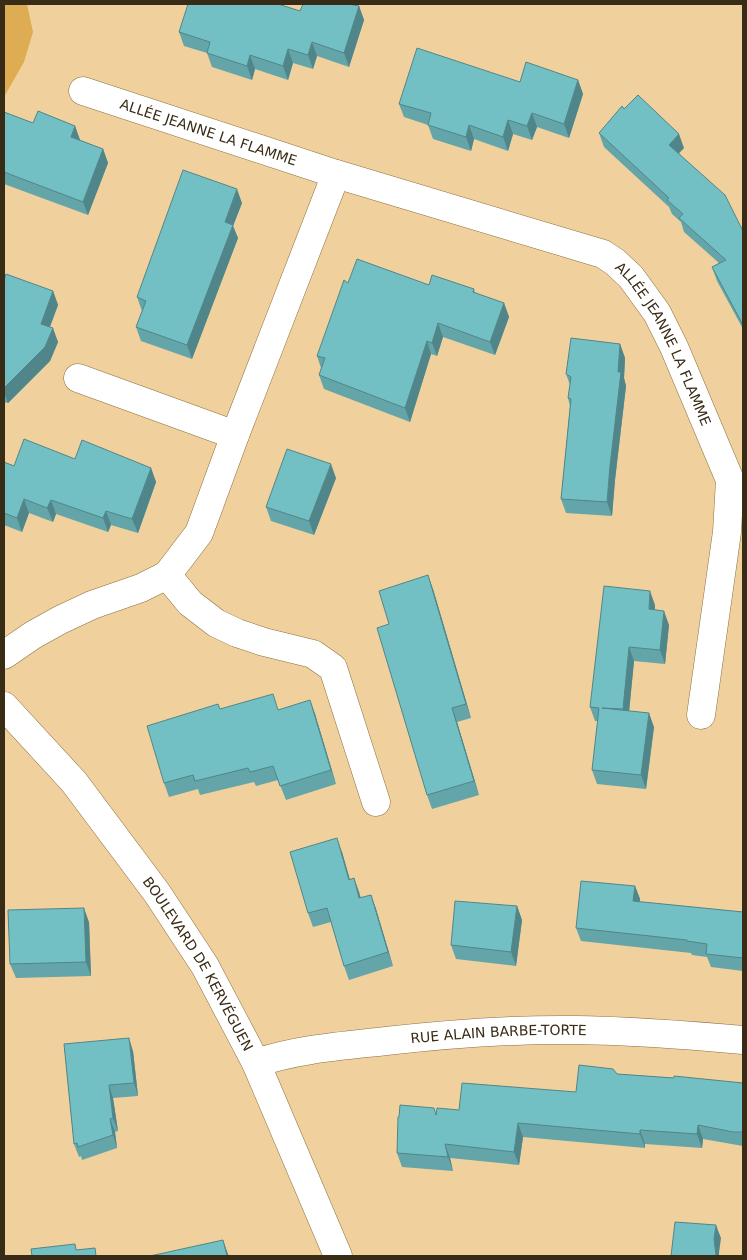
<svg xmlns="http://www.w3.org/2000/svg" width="747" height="1260" viewBox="0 0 747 1260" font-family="'DejaVu Sans',sans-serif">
<rect width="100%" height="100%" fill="#f0d19d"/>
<polygon fill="#deac52" points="4,4 27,4 33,32 24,62 4,97"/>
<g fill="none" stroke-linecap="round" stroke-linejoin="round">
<g stroke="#8b6f3e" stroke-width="29">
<g id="minor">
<path id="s1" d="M83,91L336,174"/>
<polyline points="78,378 235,435"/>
<polyline points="167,575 190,603 216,623 237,633 264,642 313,654 333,668 376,802"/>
<path id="s2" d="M4,655L33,635L60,620L92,605L141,588L167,575L199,533L235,435L336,174L603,254L615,262L631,277L657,313L674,347L730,480L727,532L701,715"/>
<path id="s3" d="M4,706L74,782L157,893L205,966L256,1063L338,1256"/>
<path id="s4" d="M256,1063C298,1049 342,1046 386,1041C449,1034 513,1029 576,1030C632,1031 688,1035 743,1040"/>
</g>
</g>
<use href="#minor" stroke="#fff" stroke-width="28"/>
</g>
<g fill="#63a5a9">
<polygon points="359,6 364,20 349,67 317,56 313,69 293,63 288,80 255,69 252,80 212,67 207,53 184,46 179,32 300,11"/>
<polygon points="578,80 583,94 569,138 537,127 532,140 513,134 508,151 474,139 471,151 433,139 428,125 404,117 399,104 520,82"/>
<polygon points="624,109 684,148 679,153 743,231 743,329 717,281 712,267 719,263 684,232 681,222 672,214 669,207 604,147 599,133"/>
<polygon points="4,112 33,123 75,126 80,140 103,149 108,163 88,215 4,184"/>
<polygon points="242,203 233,226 238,238 192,359 141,341 136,327 142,311 137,297"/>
<polygon points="4,280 53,291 58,305 50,327 58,342 50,361 8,403 4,402"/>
<polygon points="348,283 429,285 474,289 475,293 504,303 509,317 495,355 443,337 437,356 431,354 410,422 324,389 319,375 321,368 317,356"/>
<polygon points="620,344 625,358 624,378 626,386 615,480 612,516 566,513 561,499 570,406 568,398 570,385 566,374"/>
<polygon points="75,459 151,468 156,482 138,533 111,525 108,532 56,514 53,522 29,513 22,532 4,525 4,462 14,466"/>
<polygon points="336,478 314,535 271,521 266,507"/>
<polygon points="433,589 471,718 457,722 479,795 432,809 427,795 389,624"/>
<polygon points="655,605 655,610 669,625 665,664 634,661 629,711 654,727 646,789 597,784 592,770 598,721 595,721 590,707"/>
<polygon points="310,700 315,714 336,784 286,800 278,780 256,786 254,782 200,795 198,789 169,797 164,783 220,709 279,710"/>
<polygon points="342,852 350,880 354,878 361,898 371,895 376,909 393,966 349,980 344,966 331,922 313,927 308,913"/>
<polygon points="635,886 640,899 640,902 743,912 743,971 711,967 707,957 692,955 691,953 581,941 576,928"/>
<polygon points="517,906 522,920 516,966 456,959 451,945"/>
<polygon points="89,922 91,976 16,978 10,964"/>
<polygon points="64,1044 133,1051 138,1096 113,1098 118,1131 115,1132 117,1148 82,1160 81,1156 79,1157 74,1144"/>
<polygon points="617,1074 743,1083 743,1146 703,1139 702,1148 645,1144 645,1148 523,1137 519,1165 450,1158 453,1171 402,1167 397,1153 399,1117 436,1114 576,1092"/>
</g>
<g fill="#508689">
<polygon points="359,6 364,20 349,67 344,53"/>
<polygon points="312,42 317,56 313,69 308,55"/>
<polygon points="288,49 293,63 288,80 283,66"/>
<polygon points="250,55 255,69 252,80 247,66"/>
<polygon points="578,80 583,94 569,138 564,124"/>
<polygon points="532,113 537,127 532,140 527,126"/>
<polygon points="508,120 513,134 508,151 503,137"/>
<polygon points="469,125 474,139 471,151 466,137"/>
<polygon points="75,126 80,140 76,150 71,137"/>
<polygon points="679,134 684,148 674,158 669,145"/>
<polygon points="103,149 108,163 88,215 83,202"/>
<polygon points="237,189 242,203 233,226 238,238 192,359 187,345 225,222"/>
<polygon points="53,291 58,305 46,337 41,324"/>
<polygon points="504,303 509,317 495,355 490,342"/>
<polygon points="438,323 443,337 437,356 432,343"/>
<polygon points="53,328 58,342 50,361 8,403 4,392 4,388"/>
<polygon points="427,341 431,354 410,422 405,408"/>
<polygon points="620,344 625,358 624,378 626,386 615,480 612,516 607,502"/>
<polygon points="331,464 336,478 314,535 309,521"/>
<polygon points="151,468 156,482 138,533 132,519"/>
<polygon points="24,499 29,513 22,532 17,518"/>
<polygon points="51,500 56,514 53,522 47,508"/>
<polygon points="106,511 111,525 108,532 103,518"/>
<polygon points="428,575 433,589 471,718 466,704"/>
<polygon points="650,591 655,605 654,623 649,609"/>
<polygon points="664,611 669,625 665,664 660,650"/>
<polygon points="629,647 634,661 628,723 623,709"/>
<polygon points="310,700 315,714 336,784 331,770"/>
<polygon points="452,708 457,722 479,795 474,781"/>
<polygon points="649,713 654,727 646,789 641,775"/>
<polygon points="337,838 342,852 354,894 349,880"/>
<polygon points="354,878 359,892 364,912 359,898"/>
<polygon points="635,886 640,899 638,915 633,901"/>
<polygon points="371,895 376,909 393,966 388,952"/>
<polygon points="517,906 522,920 516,966 511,952"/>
<polygon points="84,908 89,922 91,976 86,962"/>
<polygon points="129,1038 133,1051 138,1096 134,1083"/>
<polygon points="109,1085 113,1098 118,1131 113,1118"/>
<polygon points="110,1119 115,1132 117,1148 113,1135"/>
<polygon points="518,1123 523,1137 519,1165 514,1152"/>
<polygon points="698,1125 703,1139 702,1148 697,1134"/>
<polygon points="640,1130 645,1144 645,1148 640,1134"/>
<polygon points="445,1144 450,1158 453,1171 448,1157"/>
<polygon points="716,1225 721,1238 719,1253 719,1256 716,1256 714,1239"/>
<polygon points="223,1240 228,1254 229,1256 227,1256"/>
</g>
<g fill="#73c0c4" stroke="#508689">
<polygon points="188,4 278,4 300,11 303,4 349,4 359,6 344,53 312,42 308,55 288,49 283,66 250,55 247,66 207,53 210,42 179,32"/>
<polygon points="417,48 520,82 526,62 578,80 564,124 532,113 527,126 508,120 503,137 469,125 466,137 428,125 431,113 399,104"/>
<polygon points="638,95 679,134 669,145 725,195 743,231 743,325 712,267 726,260 679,218 683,214 667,200 669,198 599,133 622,106 624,109"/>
<polygon points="38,111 75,126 71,137 103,149 83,202 4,172 4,112 33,123"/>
<polygon points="183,170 237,189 225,222 233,225 187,345 136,327 146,301 137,297"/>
<polygon points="357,259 429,285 432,275 474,289 473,292 504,303 490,342 438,323 432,343 427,341 405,408 319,375 325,358 317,356 344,280 348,283"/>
<polygon points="6,274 53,291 41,324 53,328 45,347 4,388 4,280"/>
<polygon points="571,338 620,344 618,372 621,372 610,466 607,502 561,499 571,399 568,398 571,377 566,374"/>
<polygon points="24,439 75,459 82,440 151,468 132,519 106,511 103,518 51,500 47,508 24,499 17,518 4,513 4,462 14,466"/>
<polygon points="287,449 331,464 309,521 266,507"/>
<polygon points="428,575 466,704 452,708 474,781 427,795 377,628 389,624 379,591"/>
<polygon points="604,586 650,591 649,609 664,611 660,650 629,647 623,709 602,708 649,713 641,775 592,770 599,708 590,707"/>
<polygon points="273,694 278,710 310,700 331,770 280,786 273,766 250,772 248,768 195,781 193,775 164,783 147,726 218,704 220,709"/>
<polygon points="337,838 349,880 354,878 359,898 371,895 388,952 344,966 327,908 308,913 290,852"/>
<polygon points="581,881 635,886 633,901 743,912 743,958 706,954 707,944 687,941 687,940 576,928"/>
<polygon points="455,901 517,906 511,952 451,945"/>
<polygon points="84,908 86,962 10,964 8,910"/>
<polygon points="129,1038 134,1083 109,1085 113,1118 110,1119 113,1135 78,1147 77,1143 74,1144 64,1044"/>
<polygon points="579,1065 613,1069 617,1074 674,1078 674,1076 743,1083 743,1132 733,1132 698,1125 697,1134 640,1130 640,1134 518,1123 514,1152 445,1144 448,1157 397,1153 398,1117 399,1117 400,1105 434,1108 436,1115 437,1108 459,1110 462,1083 576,1092"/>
<polygon points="675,1222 716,1225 714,1239 716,1256 671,1256"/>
<polygon points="223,1240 227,1256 150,1256"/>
<polygon points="75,1244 76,1250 95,1248 96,1256 32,1256 31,1249"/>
</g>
<g text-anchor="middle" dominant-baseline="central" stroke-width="5" stroke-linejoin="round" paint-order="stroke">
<g font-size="14" fill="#382c17" stroke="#fddea9">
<text stroke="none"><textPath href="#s1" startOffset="132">ALLÉE JEANNE LA FLAMME</textPath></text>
<text stroke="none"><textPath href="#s2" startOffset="1009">ALLÉE JEANNE LA FLAMME</textPath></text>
<text stroke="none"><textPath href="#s3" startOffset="324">BOULEVARD DE KERVÉGUEN</textPath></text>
<text stroke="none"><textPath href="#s4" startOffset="245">RUE ALAIN BARBE-TORTE</textPath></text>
</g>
</g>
<rect width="747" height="1260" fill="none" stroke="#382c17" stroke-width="10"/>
</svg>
